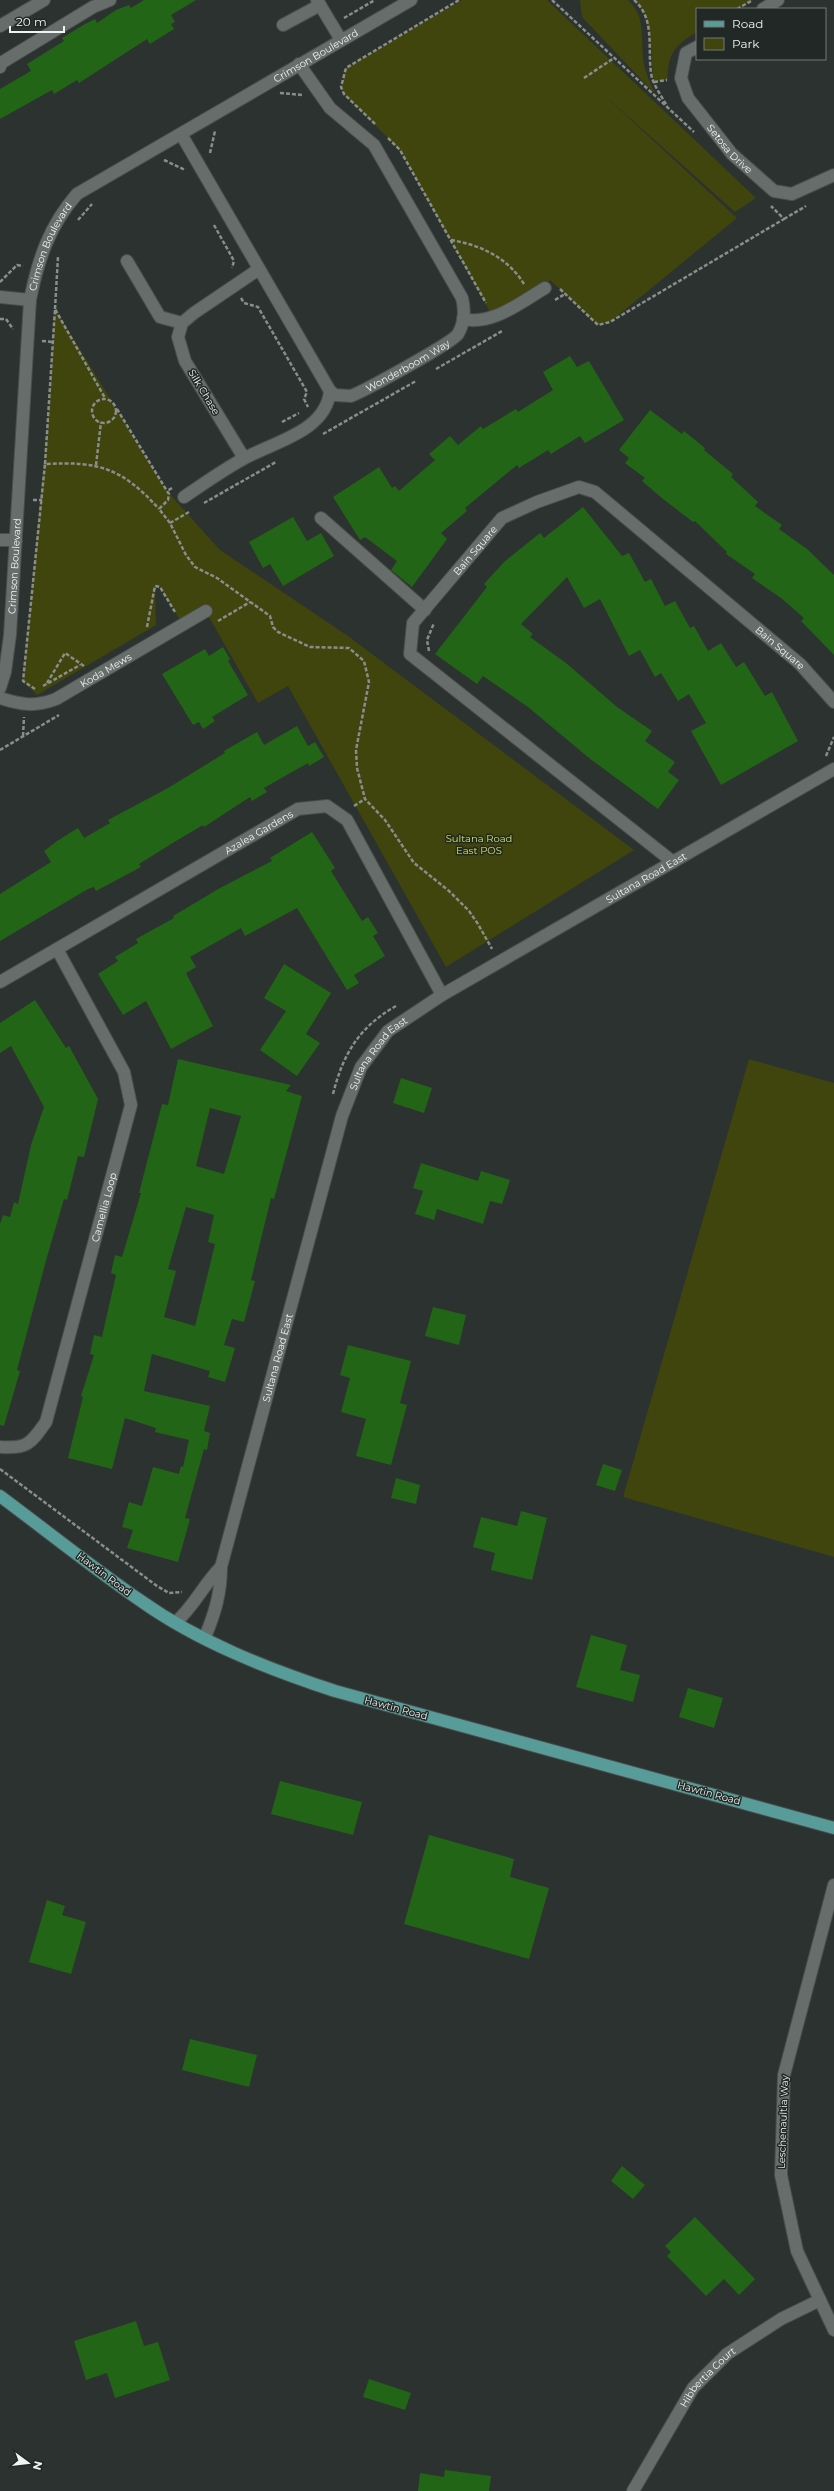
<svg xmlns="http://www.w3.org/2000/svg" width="834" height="2491" viewBox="0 0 834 2491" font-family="Montserrat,sans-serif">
<rect width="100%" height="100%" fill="#2c322f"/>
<g fill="#3f450c">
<polygon points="462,0 547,0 756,198 735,212 603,94 737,218 610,322 598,325 550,280 545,288 493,317 400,150 344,94 341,87 346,68"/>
<path d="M580,0H628C645,16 641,33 643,55C643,68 650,82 655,94L582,17Z"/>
<path d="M634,0H753L737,9H697V32C675,45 667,54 668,80L654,82C650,57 654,18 634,0Z"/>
<polygon points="55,309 167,491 220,550 348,636 634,850 446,967 288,686 258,703 206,612 183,625 160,587 155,586 156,625 37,695 23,681 49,407"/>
<polygon points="749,1059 834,1083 834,1557 623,1497"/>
</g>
<g fill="#226517" fill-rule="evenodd">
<polygon points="144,0 196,0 171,15 175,22 171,24 174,29 150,44 147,39 79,83 77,80 54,94 52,90 0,119 0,89 31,71 27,64 64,41 62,38 85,24 95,19 97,23 116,10 129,5 131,8"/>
<polygon points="570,356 577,367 589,361 624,420 585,443 580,436 551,454 548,450 519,468 517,465 465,508 467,511 441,533 447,539 412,587 391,570 397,561 365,537 360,540 333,497 379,467 392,488 395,486 399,491 435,460 429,454 450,436 458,445 481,426 483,429 516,409 518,412 553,390 543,372"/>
<polygon points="650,410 682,434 684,431 705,448 704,450 733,474 731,477 758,502 755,506 782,525 779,529 807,549 834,575 834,655 801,621 804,618 781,598 752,578 755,574 726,554 727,552 695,521 693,522 663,499 642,481 645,478 625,463 629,458 619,450"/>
<polygon points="583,507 622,556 629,553 645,582 651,579 665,606 675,601 690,628 694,626 708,651 721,643 736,667 744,662 765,696 772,692 798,741 721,785 691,731 706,723 689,694 678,701 661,673 655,677 640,650 629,656 600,599 584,608 567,577 521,624 533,634 530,637 566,663 617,707 652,731 645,741 675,762 668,772 679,780 658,809 589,758 528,707 483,676 477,684 435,654 487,587 484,584 504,562 540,533 544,538"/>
<polygon points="293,517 307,541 321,533 334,556 283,586 270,564 263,568 249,542"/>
<polygon points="223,647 230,659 228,661 248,695 212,717 215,721 203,729 199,722 193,725 162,674 205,649 209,656"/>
<polygon points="297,726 308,746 315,742 324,757 309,766 308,763 278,780 264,788 267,792 252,801 250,797 204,827 203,825 176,841 139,864 141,867 96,891 94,887 88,889 0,941 0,894 51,862 44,851 57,841 78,828 84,838 110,823 108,820 168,788 225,753 224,751 257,732 264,745"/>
<polygon points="312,832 335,868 331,871 362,921 368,917 378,933 373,936 385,956 354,975 359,983 347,990 297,908 245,936 241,928 190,957 196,967 186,973 213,1026 171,1049 146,1001 123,1015 98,974 118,961 115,957 138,943 136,939 174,918 173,916 220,888 272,861 270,858"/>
<polygon points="284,964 331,993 306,1034 320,1043 297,1076 260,1050 286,1011 264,998"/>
<polygon points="35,1000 66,1048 69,1046 98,1099 84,1157 78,1156 67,1200 64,1199 47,1257 17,1370 20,1371 4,1426 0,1425 0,1224 3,1215 10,1217 14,1202 18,1204 31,1145 44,1107 11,1046 0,1053 0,1023"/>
<path d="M178,1059L291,1085L286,1091L302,1096L274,1199L271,1198L251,1280L255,1281L244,1322L232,1319L224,1345L235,1348L225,1382L208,1377L210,1371L152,1354L144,1391L210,1406L204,1431L210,1433L207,1450L204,1449L185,1518L190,1519L178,1562L127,1548L133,1530L122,1527L129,1502L142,1506L153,1467L179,1474L181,1466L183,1467L189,1440L155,1432L156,1428L125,1418L112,1469L68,1458L83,1397L81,1396L94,1355L90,1354L94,1335L102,1337L110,1301L116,1275L111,1273L115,1255L122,1257L141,1193H139L162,1104L168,1105ZM210,1108L241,1116L224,1174L196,1166ZM186,1207L214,1215L208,1242L215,1244L195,1326L164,1317L176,1271L168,1269Z"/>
<polygon points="401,1078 432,1088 424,1113 393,1103"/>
<polygon points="421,1163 478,1181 481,1171 510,1180 502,1204 490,1201 483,1224 437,1209 434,1220 415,1214 423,1191 413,1188"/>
<polygon points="433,1307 466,1315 459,1345 425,1336"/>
<polygon points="348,1345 411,1361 400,1403 407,1405 391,1465 356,1456 366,1419 341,1412 350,1378 340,1375"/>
<polygon points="603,1464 622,1470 615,1491 596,1485"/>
<polygon points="396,1478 420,1485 416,1504 391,1498"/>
<polygon points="521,1511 547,1518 532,1580 491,1570 495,1553 473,1547 481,1517 517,1526"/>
<polygon points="591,1635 627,1645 620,1670 640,1675 633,1702 576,1687"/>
<polygon points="688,1688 723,1698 714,1728 679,1717"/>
<polygon points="280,1781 362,1802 353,1835 271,1814"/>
<polygon points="429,1835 514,1859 510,1877 549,1888 529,1959 404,1924"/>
<polygon points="47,1900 65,1906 62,1915 86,1922 71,1974 29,1962"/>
<polygon points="190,2039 257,2055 249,2087 182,2070"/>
<polygon points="622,2166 645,2185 633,2199 611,2181"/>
<polygon points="695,2217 755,2279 739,2295 724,2279 706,2296 667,2256 671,2252 665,2246"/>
<polygon points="136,2321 144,2346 158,2342 170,2380 115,2398 107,2373 86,2380 74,2341"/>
<polygon points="369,2379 411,2393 405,2410 363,2397"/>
<polygon points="445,2470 491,2476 489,2491 418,2491 420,2473 444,2477"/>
</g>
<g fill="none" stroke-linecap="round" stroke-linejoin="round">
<g stroke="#494d4b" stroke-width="14">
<g id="minor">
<polyline points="317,0 341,40"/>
<polyline points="763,9 778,0"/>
<polyline points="283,25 320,5"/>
<polyline points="0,26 44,0"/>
<path id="s1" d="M697,47L686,53L681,78L688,98L732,154L774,191L792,194L834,175"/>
<polyline points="0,67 1,63 93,7 110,0"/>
<path id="s2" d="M181,134L330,391L335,395L351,396C366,390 452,343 458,334C465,322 465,310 462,298L374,145L330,108L299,64"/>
<polyline points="127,261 160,317 182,323"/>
<polyline points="0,297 30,300"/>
<path d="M463,319C492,326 521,302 545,288"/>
<polyline points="244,458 185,361 178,337 182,323 194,313 259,269"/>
<path d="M184,497C203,484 223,470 243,459C273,442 326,432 330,391"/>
<polyline points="321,518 425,610"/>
<polyline points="0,540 16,540"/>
<path id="s3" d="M0,688L5,672L10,635L30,300C38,260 49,226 77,194L411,0"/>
<path id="s4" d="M0,698C21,705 35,707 56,699L206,611"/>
<path id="s5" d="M673,862L410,654L413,623L502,518L537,502L579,487L595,492L800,664L834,702"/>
<path id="s6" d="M0,982L298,809L327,806L347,820L442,995"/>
<path id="s7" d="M0,1447C28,1449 31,1443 46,1422L131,1105L124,1072L57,949"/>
<path d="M176,1622C195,1605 203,1585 221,1567"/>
<path id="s8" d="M205,1637C215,1613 221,1593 221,1567L342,1116L361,1067L388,1031L442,995L834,769"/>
<polyline points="834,1885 784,2075 781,2175 797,2251 834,2330"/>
<path id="s9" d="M633,2491L693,2388L727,2354L781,2319L820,2300"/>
</g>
</g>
<g stroke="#494d4b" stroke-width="14">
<path id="major" d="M0,1496C47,1531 93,1568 141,1601C199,1642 268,1669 335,1691L834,1828"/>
</g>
<g stroke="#898e8c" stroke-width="2.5" stroke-dasharray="4 2" stroke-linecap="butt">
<polyline points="552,0 694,132"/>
<path d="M634,0C657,20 646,51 652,78C655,87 662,97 667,106"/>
<polyline points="737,9 751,1"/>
<polyline points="344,18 375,0"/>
<polyline points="584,78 614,58"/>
<polyline points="654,82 667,80"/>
<polyline points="280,93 303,95"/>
<polyline points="375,124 344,94 341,87 346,68 459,0"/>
<polyline points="388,138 400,150 486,303"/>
<polyline points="210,153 215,131"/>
<polyline points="164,160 185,170"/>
<polyline points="784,219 806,206"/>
<polyline points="78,220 92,204"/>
<polyline points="214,225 234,261 232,268"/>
<path d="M451,240C481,245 508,258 524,284"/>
<polyline points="0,282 17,265 23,266"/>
<polyline points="560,289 598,325 610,322 784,219 771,206"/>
<polyline points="241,298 244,303 258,307 307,392 304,399 308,407"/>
<polyline points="555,300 565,294"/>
<polyline points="55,309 58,257"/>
<polyline points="0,319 6,319 13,329"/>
<polyline points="42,341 53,342"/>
<polyline points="436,369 502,331"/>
<circle cx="104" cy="411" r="12"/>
<polyline points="117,409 167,491"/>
<polyline points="282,422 299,413"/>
<polyline points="323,434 416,381"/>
<polyline points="45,464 55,309 105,398"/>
<polyline points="96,465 101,422"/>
<polyline points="172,488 167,491 169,494 168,500 159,509 170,523 186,555 195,567 217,578 270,616 273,627 278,632 310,647 349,648 364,661 369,682 356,750 357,768 365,799 385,820 414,863 449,891 469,911 478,924 492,949"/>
<polyline points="33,500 42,500"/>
<polyline points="204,503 276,462"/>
<polyline points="170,523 189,512"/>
<polyline points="218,621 250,602"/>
<polyline points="147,627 155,586 160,587 175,612"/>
<polyline points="429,651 427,640 434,623"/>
<polyline points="47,683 65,653 84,666"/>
<polyline points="43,686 80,665"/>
<path d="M35,689L23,681L45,464C99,461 122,468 159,509"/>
<polyline points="23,736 24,717"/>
<polyline points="0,750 59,715"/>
<polyline points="826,756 834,737"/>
<polyline points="354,806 365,799"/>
<path d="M333,1094C343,1054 359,1027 396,1006"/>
<polyline points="0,1469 157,1586 169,1593 182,1592"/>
</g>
<use href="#minor" stroke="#676d6a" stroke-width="12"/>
<use href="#major" stroke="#579c98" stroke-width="12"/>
</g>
<g text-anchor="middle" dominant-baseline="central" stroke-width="3" stroke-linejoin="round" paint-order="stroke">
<g font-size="10" fill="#eff3f1" stroke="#222825">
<text stroke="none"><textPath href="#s3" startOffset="783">Crimson Boulevard</textPath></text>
<text stroke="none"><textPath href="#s1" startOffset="125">Setosa Drive</textPath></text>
<text stroke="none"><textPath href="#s3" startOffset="447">Crimson Boulevard</textPath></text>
<text stroke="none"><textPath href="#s2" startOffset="384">Wonderboom Way</textPath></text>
<text transform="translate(204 392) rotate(59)">Silk Chase</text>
<text stroke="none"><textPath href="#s5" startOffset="462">Bain Square</textPath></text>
<text stroke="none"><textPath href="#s3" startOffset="123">Crimson Boulevard</textPath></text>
<text stroke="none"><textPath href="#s5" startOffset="846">Bain Square</textPath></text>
<text stroke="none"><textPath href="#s4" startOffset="115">Koda Mews</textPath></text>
<text stroke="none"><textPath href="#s6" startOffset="299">Azalea Gardens</textPath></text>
<text stroke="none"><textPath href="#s8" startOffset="937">Sultana Road East</textPath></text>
<text stroke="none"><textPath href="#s8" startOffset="613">Sultana Road East</textPath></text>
<text stroke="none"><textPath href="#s7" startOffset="279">Camellia Loop</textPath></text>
<text stroke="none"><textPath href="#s8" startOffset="289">Sultana Road East</textPath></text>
<text transform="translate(104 1574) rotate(37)">Hawtin Road</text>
<text transform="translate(396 1708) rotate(15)">Hawtin Road</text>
<text transform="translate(709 1793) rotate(15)">Hawtin Road</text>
<text transform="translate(783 2122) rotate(-88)">Leschenaultia Way</text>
<text stroke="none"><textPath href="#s9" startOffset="137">Hibbertia Court</textPath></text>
</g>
<g font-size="10" fill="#d4e65f" stroke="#222825">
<text x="479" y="838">Sultana Road<tspan x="479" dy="12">East POS</tspan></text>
</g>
</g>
<rect x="696" y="8" width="130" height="52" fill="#222825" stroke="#747977"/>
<rect x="704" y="21" width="20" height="6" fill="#579c98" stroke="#747977"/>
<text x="732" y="28" font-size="12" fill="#eff3f1">Road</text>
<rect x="704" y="38" width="20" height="12" fill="#3f450c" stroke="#747977"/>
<text x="732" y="48" font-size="12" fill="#eff3f1">Park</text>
<g transform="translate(28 2463) rotate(105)" stroke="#222825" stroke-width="3" paint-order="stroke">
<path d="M0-3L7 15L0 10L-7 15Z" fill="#eff3f1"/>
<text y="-6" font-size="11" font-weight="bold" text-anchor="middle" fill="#eff3f1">N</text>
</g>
<path d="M10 26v6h54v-6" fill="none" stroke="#eff3f1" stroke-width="2"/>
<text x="16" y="26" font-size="12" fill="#eff3f1" stroke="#222825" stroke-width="3" paint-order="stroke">20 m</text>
</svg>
